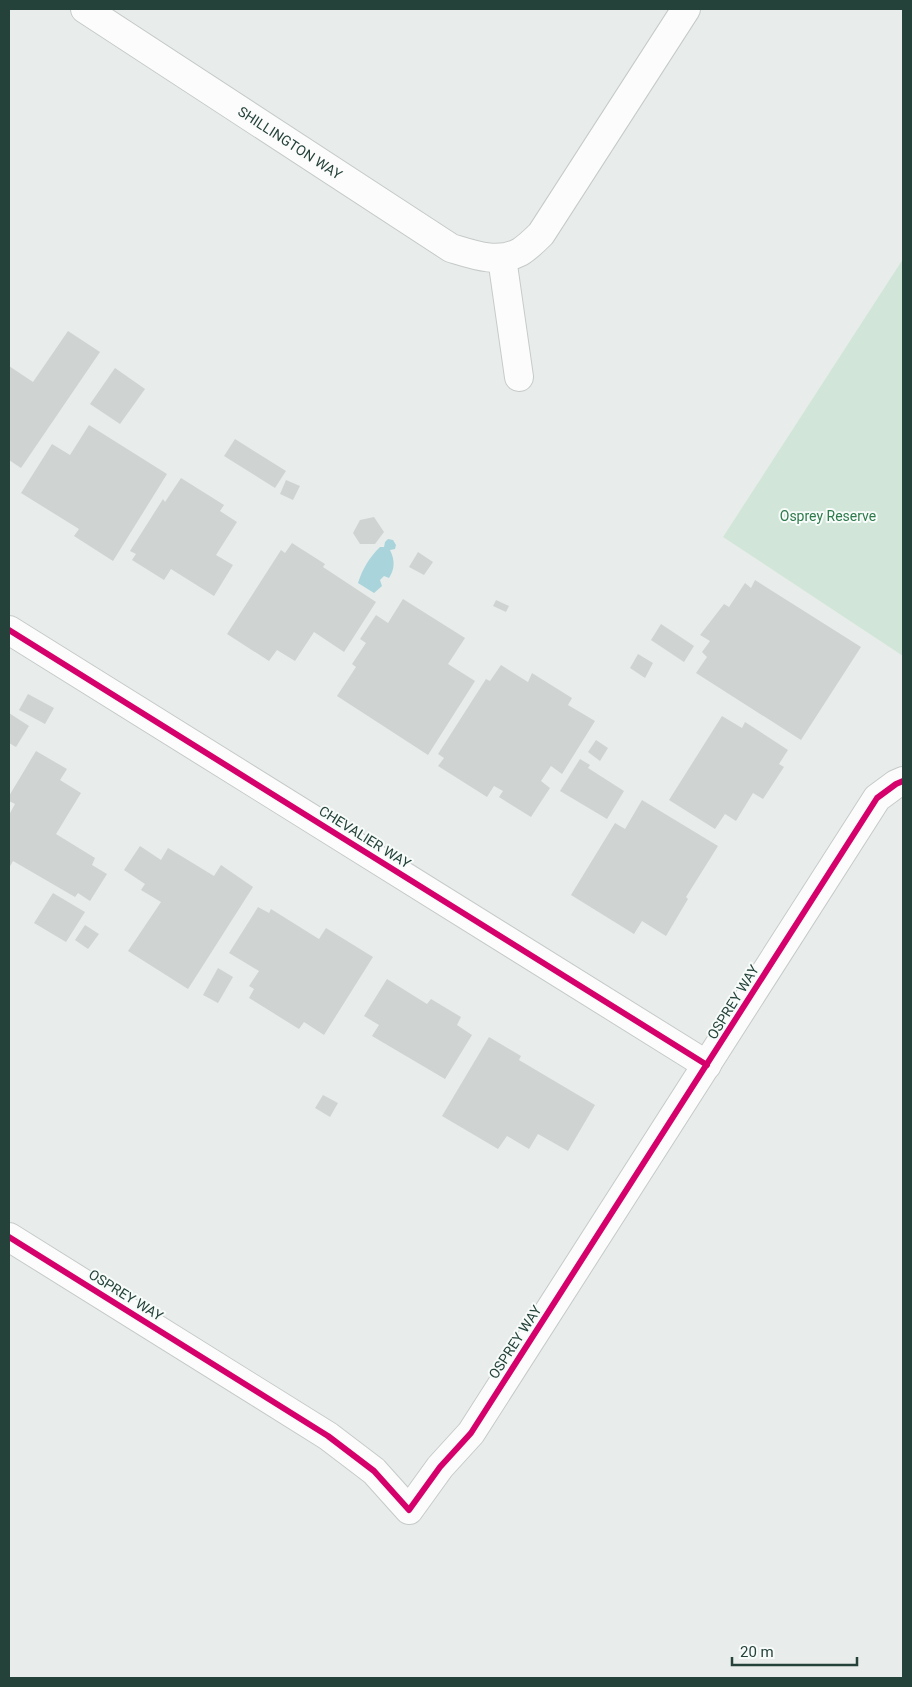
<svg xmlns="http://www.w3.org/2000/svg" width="912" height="1687" viewBox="0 0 912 1687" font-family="Roboto,sans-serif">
<rect width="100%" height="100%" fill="#e8edeb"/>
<polygon fill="#d1e6d8" points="903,259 903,656 723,537"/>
<path fill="#a9d4db" d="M388,539L393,540L396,545L395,549L390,550C395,560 395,569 389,578L384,576L380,580L382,586L374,593L358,583C363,568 369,558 380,547H384L385,542Z"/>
<g fill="#cfd4d2">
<polygon points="68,331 100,352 21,468 9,460 9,366 33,382"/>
<polygon points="115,368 145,389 120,424 90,404"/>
<polygon points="89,425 167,474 113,561 74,536 79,529 21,493 52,444 70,455"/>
<polygon points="235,439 286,471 275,488 224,456"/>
<polygon points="181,478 224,505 220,511 237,522 216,555 233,565 214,596 171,569 164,580 132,560 136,554 130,551 163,499 165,502"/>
<polygon points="286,480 300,486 293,500 280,494"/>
<polygon points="374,517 384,532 375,544 360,544 353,533 360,520"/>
<polygon points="292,543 325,564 323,567 376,602 344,652 314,632 295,661 277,650 269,661 227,634 281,550 285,553"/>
<polygon points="418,552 433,562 424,575 409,567"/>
<polygon points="755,580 861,647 801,740 696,673 707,657 702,652 710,641 700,635 724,604 729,607 745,583 751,588"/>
<polygon points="403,599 465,638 448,664 475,681 428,755 337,696 356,667 352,664 366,643 360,639 376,615 388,623"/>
<polygon points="496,600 509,606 506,612 493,606"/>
<polygon points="661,624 694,646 684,662 651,640"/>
<polygon points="638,654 653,663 645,678 630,668"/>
<polygon points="501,665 528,682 532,673 572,698 568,705 595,721 562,774 551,766 541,781 550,788 531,817 499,797 503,791 494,786 487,797 438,766 444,758 438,754 486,679 490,681"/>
<polygon points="28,694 54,708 45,724 19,710"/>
<polygon points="9,713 29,726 16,747 9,743"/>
<polygon points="722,716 742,728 745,722 788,750 779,764 784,767 763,799 753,793 736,821 725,814 715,829 669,800"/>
<polygon points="596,740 608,748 600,761 588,752"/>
<polygon points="36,751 67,769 60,780 81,793 56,834 95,858 92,865 107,874 90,901 78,893 75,897 13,861 9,868 9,815 15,804 9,801 9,796"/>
<polygon points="580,759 590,765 588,768 624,791 607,819 560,791"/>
<polygon points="642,800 718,846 686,897 688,899 666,936 642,921 634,934 571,895 615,823 625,829"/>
<polygon points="140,846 161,860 168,848 214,876 221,865 253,887 188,989 128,951 161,902 141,890 145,884 124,870"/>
<polygon points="53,893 85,912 66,942 34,923"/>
<polygon points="258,907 269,913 271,909 319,939 326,928 373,957 324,1035 304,1022 299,1029 249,998 254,989 249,986 259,971 229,953"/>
<polygon points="85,925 99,934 88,949 75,940"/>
<polygon points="218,968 233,977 218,1003 203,995"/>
<polygon points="387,979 427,1004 431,999 461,1017 457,1025 472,1035 445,1079 372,1036 379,1025 364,1016"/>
<polygon points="489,1037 521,1056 519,1060 595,1105 568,1151 538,1134 529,1149 507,1136 498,1149 442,1116"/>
<polygon points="323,1095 338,1103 330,1117 315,1108"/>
</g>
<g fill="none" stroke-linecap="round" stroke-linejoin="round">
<g stroke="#c5cac8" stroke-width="30">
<g id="street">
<path id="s1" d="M85,9L451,248C474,255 498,264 520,252C528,247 535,240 541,234L686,9"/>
<polyline points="502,258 519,377"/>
<polyline points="9,630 707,1065"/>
<polyline points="9,1237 328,1436 374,1471 409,1510 440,1467 471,1433 877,798 896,784 903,781"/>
</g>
</g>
<use href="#street" stroke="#fcfcfc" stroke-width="28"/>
<g stroke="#f7fbf9" stroke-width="9">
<g id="cycleway">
<polyline points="9,630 707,1065"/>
<polyline points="9,1237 328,1436 374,1471 409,1510 440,1467 471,1433 877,798 896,784 903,781"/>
</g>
</g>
<use href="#cycleway" stroke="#d6006c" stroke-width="6"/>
</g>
<g text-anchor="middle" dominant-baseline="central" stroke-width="4" stroke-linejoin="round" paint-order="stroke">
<g font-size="14" fill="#24423a" stroke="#f7fbf9">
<text stroke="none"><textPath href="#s1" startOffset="245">SHILLINGTON WAY</textPath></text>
<text transform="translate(365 837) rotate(32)">CHEVALIER WAY</text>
<text transform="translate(733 1002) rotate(-58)">OSPREY WAY</text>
<text transform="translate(126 1295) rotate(32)">OSPREY WAY</text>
<text transform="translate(515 1342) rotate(-57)">OSPREY WAY</text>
</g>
<g font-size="14" fill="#2d7a4b" stroke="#f7fbf9">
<text x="828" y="516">Osprey Reserve</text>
</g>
</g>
<rect width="912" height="1687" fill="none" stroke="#24423a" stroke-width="20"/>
<path d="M732 1657v8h125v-8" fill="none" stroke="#24423a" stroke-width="2.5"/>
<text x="740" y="1657" font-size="15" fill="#24423a" stroke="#f7fbf9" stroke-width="4" paint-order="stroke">20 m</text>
</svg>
